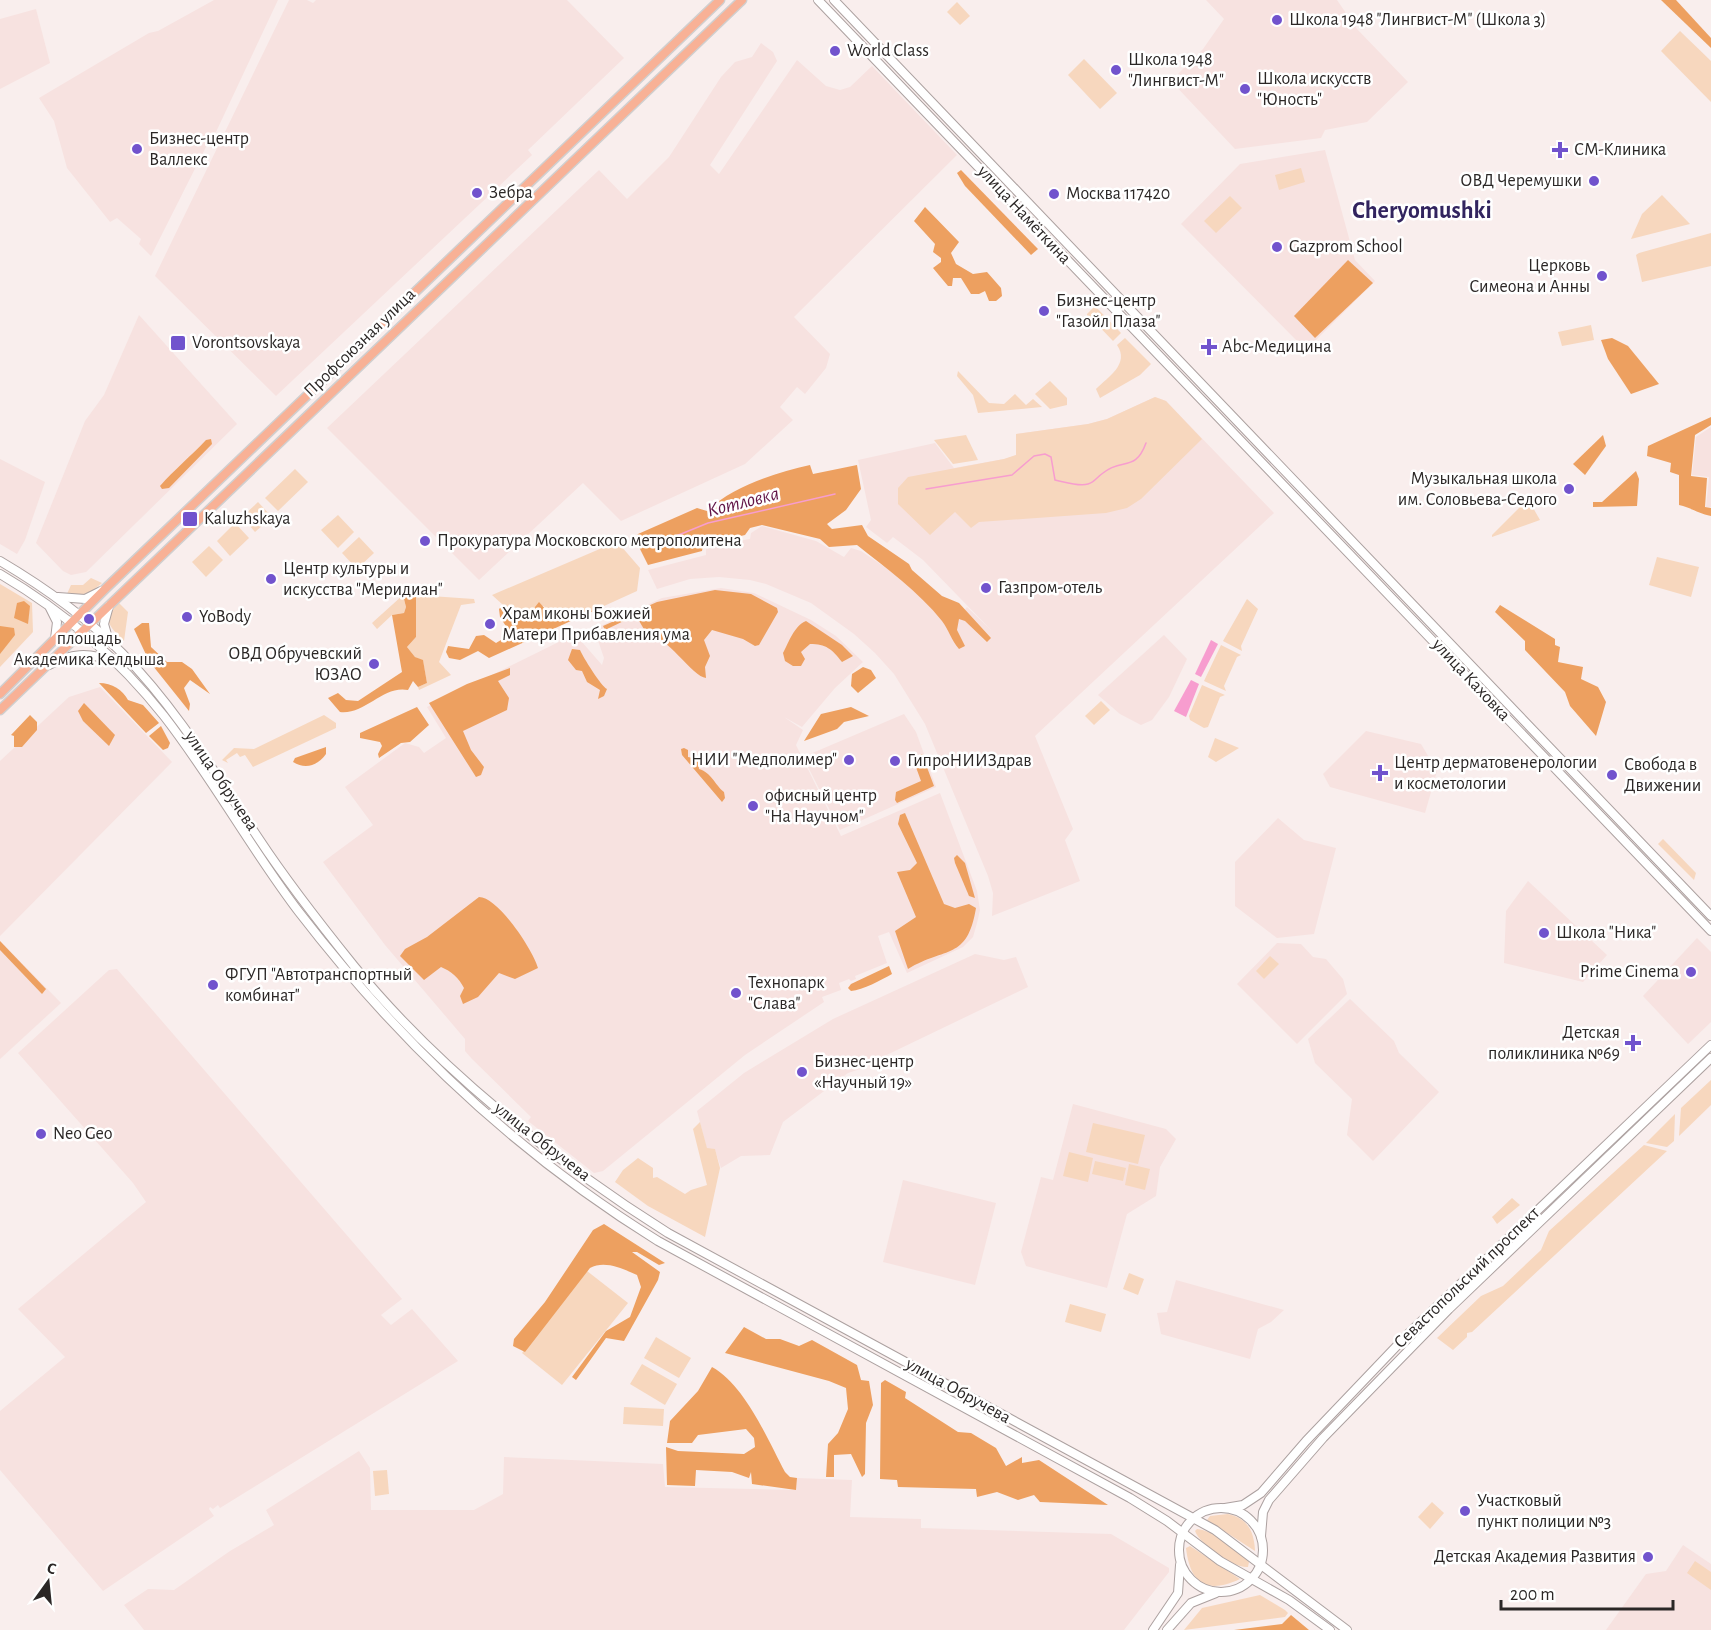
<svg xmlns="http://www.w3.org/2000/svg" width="1711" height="1630" viewBox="0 0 1711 1630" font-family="'Alegreya Sans',sans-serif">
<rect width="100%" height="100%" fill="#f9eeed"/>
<g fill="#f7e2e0">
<polygon points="214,0 278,0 216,132 213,133 151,256 139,244 141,239 117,218 110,222 67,168 54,121 39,98 149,33 158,31"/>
<polygon points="289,0 307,0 313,3 316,0 567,0 624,58 528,150 532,155 276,396 155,276"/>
<polygon points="1206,0 1337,0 1357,29 1408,82 1367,122 1325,130 1321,138 1235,149 1171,81 1203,49 1224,19"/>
<polygon points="36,9 50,63 0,89 0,19"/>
<polygon points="761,43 773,52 777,61 710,165 719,174 797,60 826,86 840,90 850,87 872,66 957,155 794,317 830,354 826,368 805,394 797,387 780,407 793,420 745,464 621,521 583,483 479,580 327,428 599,170 627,199 669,157 721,77 735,62 752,57"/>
<polygon points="1325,150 1355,260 1375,281 1306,350 1181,224 1240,164"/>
<polygon points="139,315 237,424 86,572 71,575 63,571 36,543 85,421 104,395"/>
<polygon points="1155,397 1166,401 1274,513 1035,736 1073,829 1065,840 1080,881 992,916 993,893 988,876 925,724 894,674 875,653 854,634 811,603 766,584 750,580 719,577 690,579 657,589 648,570 706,555 706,546 750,539 751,533 762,526 816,541 844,557 851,548 861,551 904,580 949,627 967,607 992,631 923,560 893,537 887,543 866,527 871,520 858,460 935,443 954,468 1004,459 1016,455 1016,434 1088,424 1107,419"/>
<polygon points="1711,427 1711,507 1706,507 1709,477 1692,475 1696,437"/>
<polygon points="0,459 45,482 25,540 17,554 0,544"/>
<polygon points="721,588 754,593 811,620 836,636 863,662 835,688 802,727 784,717 803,730 796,745 841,836 940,793 977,891 980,910 977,923 973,937 963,947 907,973 889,932 878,936 887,963 855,976 856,979 851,981 849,979 839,983 841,990 822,997 824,1002 745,1055 603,1171 594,1173 528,1121 531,1117 472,1059 465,1051 465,1039 385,945 323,862 373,825 345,787 405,743 419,747 424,753 446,738 427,707 575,634 602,665 604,658 594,629 662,598"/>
<polygon points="1164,635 1187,659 1169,697 1152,720 1141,725 1120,714 1098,695"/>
<polygon points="100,687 172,762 0,936 0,761 69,697"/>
<polygon points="904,714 916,732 936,787 840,830 803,757"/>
<polygon points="1366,731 1421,744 1437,771 1425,813 1330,787 1323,774"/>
<polygon points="1278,818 1304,840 1336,848 1314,934 1277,938 1235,906 1235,862"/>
<polygon points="1528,881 1607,955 1583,982 1504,963 1506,911"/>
<polygon points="1697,938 1711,952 1711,1022 1688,1044 1643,996"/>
<polygon points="0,941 61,1003 0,1059"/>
<polygon points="1277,943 1301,944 1313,957 1326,959 1343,979 1347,994 1297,1044 1237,984"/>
<polygon points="975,954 1004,960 1016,957 1028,987 870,1063 866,1067 848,1073 783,1122 770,1155 741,1156 721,1168 715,1150 707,1149 697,1111 744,1073 833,1019"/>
<polygon points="117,969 402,1299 381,1315 391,1325 412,1309 458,1361 220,1508 218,1505 213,1509 210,1507 209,1509 214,1516 103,1591 0,1470 0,1411 65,1357 18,1309 146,1202 133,1183 18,1053 109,970"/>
<polygon points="1350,999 1394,1041 1399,1053 1439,1092 1373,1161 1347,1135 1352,1099 1315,1063 1308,1039"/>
<polygon points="1073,1104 1166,1129 1176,1139 1160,1167 1156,1196 1127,1214 1107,1288 1026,1266 1021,1252 1041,1177 1053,1180"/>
<polygon points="903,1180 996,1203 975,1285 883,1262"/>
<polygon points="1176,1280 1284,1310 1271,1322 1258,1329 1250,1359 1161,1334 1157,1313 1167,1312"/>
<polygon points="359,1451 370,1468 371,1510 474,1510 503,1494 504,1457 663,1464 665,1487 796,1490 797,1478 852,1480 850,1517 921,1519 921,1528 1111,1534 1169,1568 1169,1572 1124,1630 144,1630 124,1605 148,1589 174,1590 230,1551 274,1525 266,1510"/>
<polygon points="1683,1545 1711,1564 1711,1630 1606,1630 1646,1574 1666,1571"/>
</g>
<g fill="#f7d7be">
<polygon points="957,2 970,16 960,25 947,12"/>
<polygon points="1680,31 1711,61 1711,102 1661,51"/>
<polygon points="1084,59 1117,93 1100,109 1068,75"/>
<polygon points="1301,168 1305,182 1279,190 1275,175"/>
<polygon points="1662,195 1690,224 1631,239 1642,214"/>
<polygon points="1230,196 1242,208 1216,233 1204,221"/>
<polygon points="1711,233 1711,266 1642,282 1636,255 1639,253"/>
<polygon points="1095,306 1121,333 1113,341 1092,319 1087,320 1087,314"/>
<polygon points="1591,325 1594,340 1562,346 1558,332"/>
<path d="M1125,338L1151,364L1140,375L1100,398L1096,389C1108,377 1130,364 1117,345Z"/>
<polygon points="958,371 989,403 1004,404 1015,394 1026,405 1033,399 1042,407 978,413 973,395 957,376"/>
<polygon points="1050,381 1067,398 1067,405 1050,409 1035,394"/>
<polygon points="1155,397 1166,401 1202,439 1141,499 1127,508 1106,513 979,522 971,528 955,512 930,535 898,504 898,488 908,477 1004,459 1016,455 1016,434 1088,424 1107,419"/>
<polygon points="966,435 978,460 953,464 934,440"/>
<polygon points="295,469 308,482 278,511 265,498"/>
<polygon points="1528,499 1540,520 1492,537 1492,535"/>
<polygon points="258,502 272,517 255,532 242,517"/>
<polygon points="338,515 354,532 338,548 321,530"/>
<polygon points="235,523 249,538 230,556 217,541"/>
<polygon points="359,537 374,553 359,567 355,567 342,553"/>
<polygon points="609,545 621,546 640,568 637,591 593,611 565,608 558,613 547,611 544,606 535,607 537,618 532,622 514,615 492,595"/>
<polygon points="209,546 223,560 206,577 192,562"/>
<polygon points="1657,557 1699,567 1691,597 1649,585"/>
<path d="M91,578L102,583C89,594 84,596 67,594L71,585H83Z"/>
<polygon points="0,584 32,603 33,632 0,667"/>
<polygon points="403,595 406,607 404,613 392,615 377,629 372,623"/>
<polygon points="416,595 474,599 475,603 461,605 439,662 451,675 419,690 418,687 427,683 423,661 415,657 407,647 416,637"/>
<polygon points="1247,599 1258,609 1241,646 1242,651 1223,641"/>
<path d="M118,602L128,612L124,641C110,627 100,618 118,602Z"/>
<polygon points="1221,645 1241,655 1237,657 1224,686 1226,691 1204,681"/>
<polygon points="1202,685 1225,695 1220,697 1208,727 1204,728 1190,720 1189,716"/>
<polygon points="1101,701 1110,710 1094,725 1085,716"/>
<polygon points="324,715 336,723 336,728 253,767 245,755 240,757 237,753 226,760 228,763 222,760 234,748 254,749"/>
<polygon points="1215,738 1239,748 1216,762 1208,757"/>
<polygon points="1663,839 1696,873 1694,880 1658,844"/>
<polygon points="1270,956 1279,964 1264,979 1256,971"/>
<polygon points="1711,1080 1711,1105 1679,1136 1681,1108"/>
<polygon points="1675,1114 1674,1141 1667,1147 1646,1143"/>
<polygon points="700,1122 707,1148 715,1149 720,1168 705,1237 648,1206 615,1182 623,1170 638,1158 653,1168 653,1178 657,1177 685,1194 691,1190 707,1185 693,1129"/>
<polygon points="1093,1123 1145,1135 1138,1164 1086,1152"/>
<polygon points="1644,1145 1667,1151 1472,1332 1467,1333 1467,1337 1453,1350 1437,1338 1481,1296 1503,1286 1541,1250 1549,1231"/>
<polygon points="1069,1152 1093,1158 1088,1182 1063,1176"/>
<polygon points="1095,1161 1126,1168 1123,1181 1092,1174"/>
<polygon points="1129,1164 1150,1169 1145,1190 1125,1185"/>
<polygon points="1512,1198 1520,1205 1497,1224 1492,1217"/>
<polygon points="587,1271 628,1303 562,1385 522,1353"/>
<polygon points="1129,1273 1144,1279 1138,1295 1123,1289"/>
<polygon points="1070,1304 1106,1314 1101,1332 1065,1322"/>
<polygon points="656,1337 691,1358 679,1378 644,1358"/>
<polygon points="642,1364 677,1384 665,1405 630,1384"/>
<polygon points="624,1407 664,1409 663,1426 623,1424"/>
<polygon points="387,1470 389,1494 375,1496 373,1471"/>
<polygon points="1432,1502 1444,1513 1430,1529 1418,1517"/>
<path d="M1228,1514C1248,1519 1254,1531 1255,1551L1207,1520L1210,1516Z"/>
<path d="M1197,1529C1213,1530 1238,1550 1249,1562L1248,1567C1235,1569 1200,1545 1195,1531Z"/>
<path d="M1190,1546L1240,1579C1206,1595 1190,1583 1186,1548Z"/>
<polygon points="1695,1561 1711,1572 1711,1590 1687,1573"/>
<polygon points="1260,1595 1285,1610 1288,1613 1285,1617 1184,1630 1202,1608"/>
</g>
<g fill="#eda060">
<polygon points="1661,0 1676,0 1711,38 1711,48"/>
<polygon points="961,170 1038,249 1031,255 965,186 957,173"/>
<polygon points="925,207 959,242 951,253 956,264 973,274 987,272 1001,288 1002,296 996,301 989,301 985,291 979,294 971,294 961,278 953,278 952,286 948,286 933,268 941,262 941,258 933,252 935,244 914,221"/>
<polygon points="1348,260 1373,283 1315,338 1294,316"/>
<polygon points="1612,338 1628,346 1659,384 1631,394 1608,359 1601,340"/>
<path d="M1711,417V425L1695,435L1691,476L1707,478L1705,507L1711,508V516C1699,514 1692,508 1679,505V475L1670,472L1671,463L1647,456L1648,446Z"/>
<polygon points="1603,435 1606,446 1585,475 1573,464"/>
<path d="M211,439L212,444L169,488L162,489L160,486C174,470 191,456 206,440Z"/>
<path d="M810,465L813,474L857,465L861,489L846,510L827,524L832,529L862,525L868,536L909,564L912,570L942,596L959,603L991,638L987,642L965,621L959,619L957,630L965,646L959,649C951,640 949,630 942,621C919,592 886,568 857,545L829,547L820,539L762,525L750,528L745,535L703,545L702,551L648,565L635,539L638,534L697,508L707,511C733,486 775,473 810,465Z"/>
<polygon points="1636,471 1639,479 1637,506 1593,507 1593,502 1602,502"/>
<path d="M715,590L751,594L777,608L778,612L759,645L755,646L743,639L712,630L704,640L710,656L705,667L706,678C693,677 667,636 645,631L638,619L630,618L605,630L603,626L657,602Z"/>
<path d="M403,595H416V637L407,647L415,657L423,660L427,683L418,687L413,681L408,690C383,685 365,715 340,712L328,698L338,693L346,700L358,701L402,672L392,615L404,613L406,607Z"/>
<polygon points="24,601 30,606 28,624 14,618 17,603"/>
<path d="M539,602L547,611L558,613C569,605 580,609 593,611L489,658L478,651L460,660L449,658L446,652L448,646L469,649L476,636L484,635L496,643L511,634L500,617L499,609L502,606L514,615L532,622L537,618L535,607Z"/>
<polygon points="1500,605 1555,639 1555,645 1560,647 1558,662 1583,667 1581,679 1598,687 1606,702 1596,736 1570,706 1565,692 1525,650 1525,641 1495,612"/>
<path d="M806,621L842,645L853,656L842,662C832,649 826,644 810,644L801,652L805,659L801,666H793L785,661L783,653C789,642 794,626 806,621Z"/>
<polygon points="142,623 149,623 151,647 167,662 182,662 192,669 210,694 190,680 184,688 190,704 189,711 149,661 134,629"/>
<polygon points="0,626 14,628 15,635 0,654"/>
<path d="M572,649L580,650C583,657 601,686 607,689L604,696L598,699L600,690L587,682L582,671L576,670L568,660Z"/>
<polygon points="863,667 871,670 876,678 858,693 851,686 852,674"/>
<polygon points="510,668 510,675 498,681 509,698 507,710 463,731 471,750 484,767 481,775 476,777 429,703 467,684"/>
<path d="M99,683C112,683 123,690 128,700L143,705L159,723L146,733Z"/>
<polygon points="84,703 115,735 109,746 83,721 78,711"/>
<polygon points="417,707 429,725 410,742 401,743 379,758 378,754 382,746 380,742 360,738 360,733"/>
<polygon points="851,707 869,716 844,722 837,729 804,741 821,714"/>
<polygon points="30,715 37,722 37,730 22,747 14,747 14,736 11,735"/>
<polygon points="161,726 170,743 168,748 163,750 149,736"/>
<path d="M326,747V754C318,765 306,770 293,762L295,758Z"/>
<path d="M684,748L688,750V757L698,759L699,769C712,773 714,784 724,792L725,798L722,802L682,755L681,749Z"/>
<polygon points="922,754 934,786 897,803 895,800 896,792 921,781 913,759"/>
<path d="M905,813L944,904L955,908L969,904L976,908C967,961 946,946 908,969L895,931L916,917L897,872L910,870L917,863L898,824L900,815Z"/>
<polygon points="957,855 965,863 975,898 969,896 955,863 954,858"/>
<path d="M479,897C498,897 533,950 538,968L515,979L499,973L478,997L463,1004L460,996L464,988C459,978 451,971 441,967L424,980L400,956L405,949L427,937Z"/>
<polygon points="0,941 46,989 42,994 0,950"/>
<path d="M889,966L892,974C881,980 863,990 851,991L848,988L851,984Z"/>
<path d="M604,1224L665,1263L659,1265L637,1252H632L660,1272L658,1280L624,1341L606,1338L576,1380L572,1377L606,1331L630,1317L641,1287L637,1275C623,1269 605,1260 590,1268L525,1352L513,1346L514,1339L545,1302L593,1230Z"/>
<polygon points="744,1327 766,1339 780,1339 799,1346 812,1340 857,1365 861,1380 869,1381 873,1405 866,1423 865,1474 862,1477 851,1454 834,1455 834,1477 826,1477 828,1444 838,1433 848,1409 846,1388 829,1381 725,1353"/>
<path d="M712,1367C745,1385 768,1440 785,1472L790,1477L797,1478L796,1490L752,1484L751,1472L749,1478L732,1472L696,1470L695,1486L667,1485L666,1447L678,1451L744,1454L755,1447L754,1438L746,1429L698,1435L692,1443H667L670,1421L698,1391Z"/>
<polygon points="885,1380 906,1392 905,1398 958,1432 971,1433 996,1448 1006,1466 1022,1457 1022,1463 1039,1460 1108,1505 1040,1502 1034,1495 1018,1500 997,1492 977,1497 976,1489 898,1487 897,1480 880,1479 881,1383"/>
<polygon points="1291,1615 1309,1630 1234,1630 1282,1624"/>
</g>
<g fill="#f79dcf">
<polygon points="1211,640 1218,644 1201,677 1195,674"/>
<polygon points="1191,680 1199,684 1186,717 1174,711"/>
</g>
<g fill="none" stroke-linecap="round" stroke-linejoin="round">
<g stroke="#f79dcf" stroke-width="1.5">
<path d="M926,489L1012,475L1034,456L1045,454L1051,457L1055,480C1065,482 1079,487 1088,484C1095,482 1097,477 1103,473C1122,457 1135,473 1146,443"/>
<polyline points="659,543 708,523 835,494"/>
</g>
<g stroke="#aca1a0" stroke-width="10">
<g id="secondary">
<polyline points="818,0 1711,931"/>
<polyline points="834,0 1711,916"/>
<path d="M0,561C44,587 86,617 122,653C177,709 216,775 259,839C288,883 321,925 354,966C437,1068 558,1164 668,1233L1215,1530L1347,1630"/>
<path d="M0,574C63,611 119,659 164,716C213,779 251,849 299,912C399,1042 519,1155 658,1241L1130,1498L1167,1521L1220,1561L1289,1600L1330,1630"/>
<polyline points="58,597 85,599 101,591"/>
<polyline points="50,608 57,622 55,639"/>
<polyline points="108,638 104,624 109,606"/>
<path d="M49,665C70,654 89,651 111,662"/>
<circle cx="1221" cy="1550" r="42"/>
<polyline points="1225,1508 1243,1505 1261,1493 1306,1441 1411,1331 1711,1045"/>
<polyline points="1261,1536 1263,1512 1269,1500 1323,1438 1449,1309 1711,1058"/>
<polyline points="1153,1630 1178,1593 1180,1565"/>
<polyline points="1167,1630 1191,1603 1216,1593"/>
</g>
</g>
<g stroke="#d0cfcf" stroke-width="11">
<g id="primary">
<polyline points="0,694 105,589 720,0"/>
<polyline points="0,710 742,0"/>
</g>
</g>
<use href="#secondary" stroke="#fff" stroke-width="8"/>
<use href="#primary" stroke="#f8b196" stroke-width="8"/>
</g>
<g fill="#7153cd" stroke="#fff" stroke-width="2">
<circle cx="1277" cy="20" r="6"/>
<circle cx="835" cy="51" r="6"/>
<circle cx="1116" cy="70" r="6"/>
<circle cx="1245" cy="89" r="6"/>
<circle cx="137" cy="149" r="6"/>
<path d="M1557 141h6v6h6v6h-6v6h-6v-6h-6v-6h6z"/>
<circle cx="1594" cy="181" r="6"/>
<circle cx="477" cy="193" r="6"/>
<circle cx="1054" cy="194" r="6"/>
<circle cx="1277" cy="247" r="6"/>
<circle cx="1602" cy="276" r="6"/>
<circle cx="1044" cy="311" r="6"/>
<rect x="170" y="335" width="16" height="16" rx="3"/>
<path d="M1206 338h6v6h6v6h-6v6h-6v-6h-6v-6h6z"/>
<circle cx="1569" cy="489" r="6"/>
<rect x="182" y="511" width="16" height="16" rx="3"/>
<circle cx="425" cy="541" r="6"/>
<circle cx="271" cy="579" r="6"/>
<circle cx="986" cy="588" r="6"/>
<circle cx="187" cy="617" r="6"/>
<circle cx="89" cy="619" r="6"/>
<circle cx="490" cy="624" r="6"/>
<circle cx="374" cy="664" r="6"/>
<circle cx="849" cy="760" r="6"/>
<circle cx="895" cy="761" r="6"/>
<path d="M1377 764h6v6h6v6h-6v6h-6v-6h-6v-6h6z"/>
<circle cx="1612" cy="775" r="6"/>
<circle cx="753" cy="806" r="6"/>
<circle cx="1544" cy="933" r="6"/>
<circle cx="1691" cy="972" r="6"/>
<circle cx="213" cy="985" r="6"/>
<circle cx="736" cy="993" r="6"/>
<path d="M1630 1034h6v6h6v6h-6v6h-6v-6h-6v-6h6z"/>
<circle cx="802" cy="1072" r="6"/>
<circle cx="41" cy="1134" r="6"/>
<circle cx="1465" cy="1511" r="6"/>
<circle cx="1648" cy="1557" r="6"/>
</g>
<g text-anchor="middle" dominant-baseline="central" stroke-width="5" stroke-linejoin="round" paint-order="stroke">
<g font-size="18" fill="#2b2726" stroke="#fff" text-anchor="start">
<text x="1289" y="20">Школа 1948 "Лингвист-М" (Школа 3)</text>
<text x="847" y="51">World Class</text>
<text x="1128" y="60">Школа 1948<tspan x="1128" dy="21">"Лингвист-М"</tspan></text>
<text x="1257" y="79">Школа искусств<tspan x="1257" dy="21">"Юность"</tspan></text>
<text x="149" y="139">Бизнес-центр<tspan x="149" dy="21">Валлекс</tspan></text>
<text x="1574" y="150">СМ-Клиника</text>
<text x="1582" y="181" text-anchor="end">ОВД Черемушки</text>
<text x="489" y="193">Зебра</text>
<text x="1066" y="194">Москва 117420</text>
<text x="1289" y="247">Gazprom School</text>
<text x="1590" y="266" text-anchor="end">Церковь<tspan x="1590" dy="21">Симеона и Анны</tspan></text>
<text x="1056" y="301">Бизнес-центр<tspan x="1056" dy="21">"Газойл Плаза"</tspan></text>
<text x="192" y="343">Vorontsovskaya</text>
<text x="1222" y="347">Abc-Медицина</text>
<text x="1557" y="479" text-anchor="end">Музыкальная школа<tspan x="1557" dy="21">им. Соловьева-Седого</tspan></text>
<text x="204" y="519">Kaluzhskaya</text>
<text x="437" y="541">Прокуратура Московского метрополитена</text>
<text x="283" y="569">Центр культуры и<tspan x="283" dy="21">искусства "Меридиан"</tspan></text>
<text x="998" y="588">Газпром-отель</text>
<text x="502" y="614">Храм иконы Божией<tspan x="502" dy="21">Матери Прибавления ума</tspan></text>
<text x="199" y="617">YoBody</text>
<text x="89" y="639" text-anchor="middle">площадь<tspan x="89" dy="21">Академика Келдыша</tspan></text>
<text x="362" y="654" text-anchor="end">ОВД Обручевский<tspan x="362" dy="21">ЮЗАО</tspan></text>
<text x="837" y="760" text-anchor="end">НИИ "Медполимер"</text>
<text x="907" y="761">ГипроНИИЗдрав</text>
<text x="1394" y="763">Центр дерматовенерологии<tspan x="1394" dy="21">и косметологии</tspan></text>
<text x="1624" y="765">Свобода в<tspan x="1624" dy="21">Движении</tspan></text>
<text x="765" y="796">офисный центр<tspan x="765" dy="21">"На Научном"</tspan></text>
<text x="1556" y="933">Школа "Ника"</text>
<text x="1679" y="972" text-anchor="end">Prime Cinema</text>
<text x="225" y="975">ФГУП "Автотранспортный<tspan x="225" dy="21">комбинат"</tspan></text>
<text x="748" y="983">Технопарк<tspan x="748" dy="21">"Слава"</tspan></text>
<text x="1620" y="1033" text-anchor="end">Детская<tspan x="1620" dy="21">поликлиника №69</tspan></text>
<text x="814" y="1062">Бизнес-центр<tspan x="814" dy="21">«Научный 19»</tspan></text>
<text x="53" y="1134">Neo Geo</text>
<text x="1477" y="1501">Участковый<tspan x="1477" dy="21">пункт полиции №3</tspan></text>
<text x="1636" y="1557" text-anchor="end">Детская Академия Развития</text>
</g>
<g font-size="18" fill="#2b2726" stroke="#fff">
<text transform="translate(1024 215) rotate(47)">улица Намёткина</text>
<text transform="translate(360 343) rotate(-44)">Профсоюзная улица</text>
<text transform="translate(1471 680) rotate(47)">улица Каховка</text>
<text transform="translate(221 781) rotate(56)">улица Обручева</text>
<text transform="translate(542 1142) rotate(38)">улица Обручева</text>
<text transform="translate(1467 1278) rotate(-44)">Севастопольский проспект</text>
<text transform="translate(958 1391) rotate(29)">улица Обручева</text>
</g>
<g font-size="20" font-style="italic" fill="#631648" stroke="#fff">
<text transform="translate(743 502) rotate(-14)">Котловка</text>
</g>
<g font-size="24" font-weight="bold" fill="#32245f" stroke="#fff">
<text x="1422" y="211">Cheryomushki</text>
</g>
</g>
<g transform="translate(48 1582) rotate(15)" stroke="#ffffff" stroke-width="4.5" paint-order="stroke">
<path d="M0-4.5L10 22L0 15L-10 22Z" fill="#2b2726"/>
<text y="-9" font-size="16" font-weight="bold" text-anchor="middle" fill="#2b2726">С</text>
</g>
<path d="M1501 1600v9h172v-9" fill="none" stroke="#2b2726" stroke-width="3"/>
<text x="1510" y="1600" font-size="18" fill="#2b2726" stroke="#ffffff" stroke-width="4.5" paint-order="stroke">200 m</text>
</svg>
